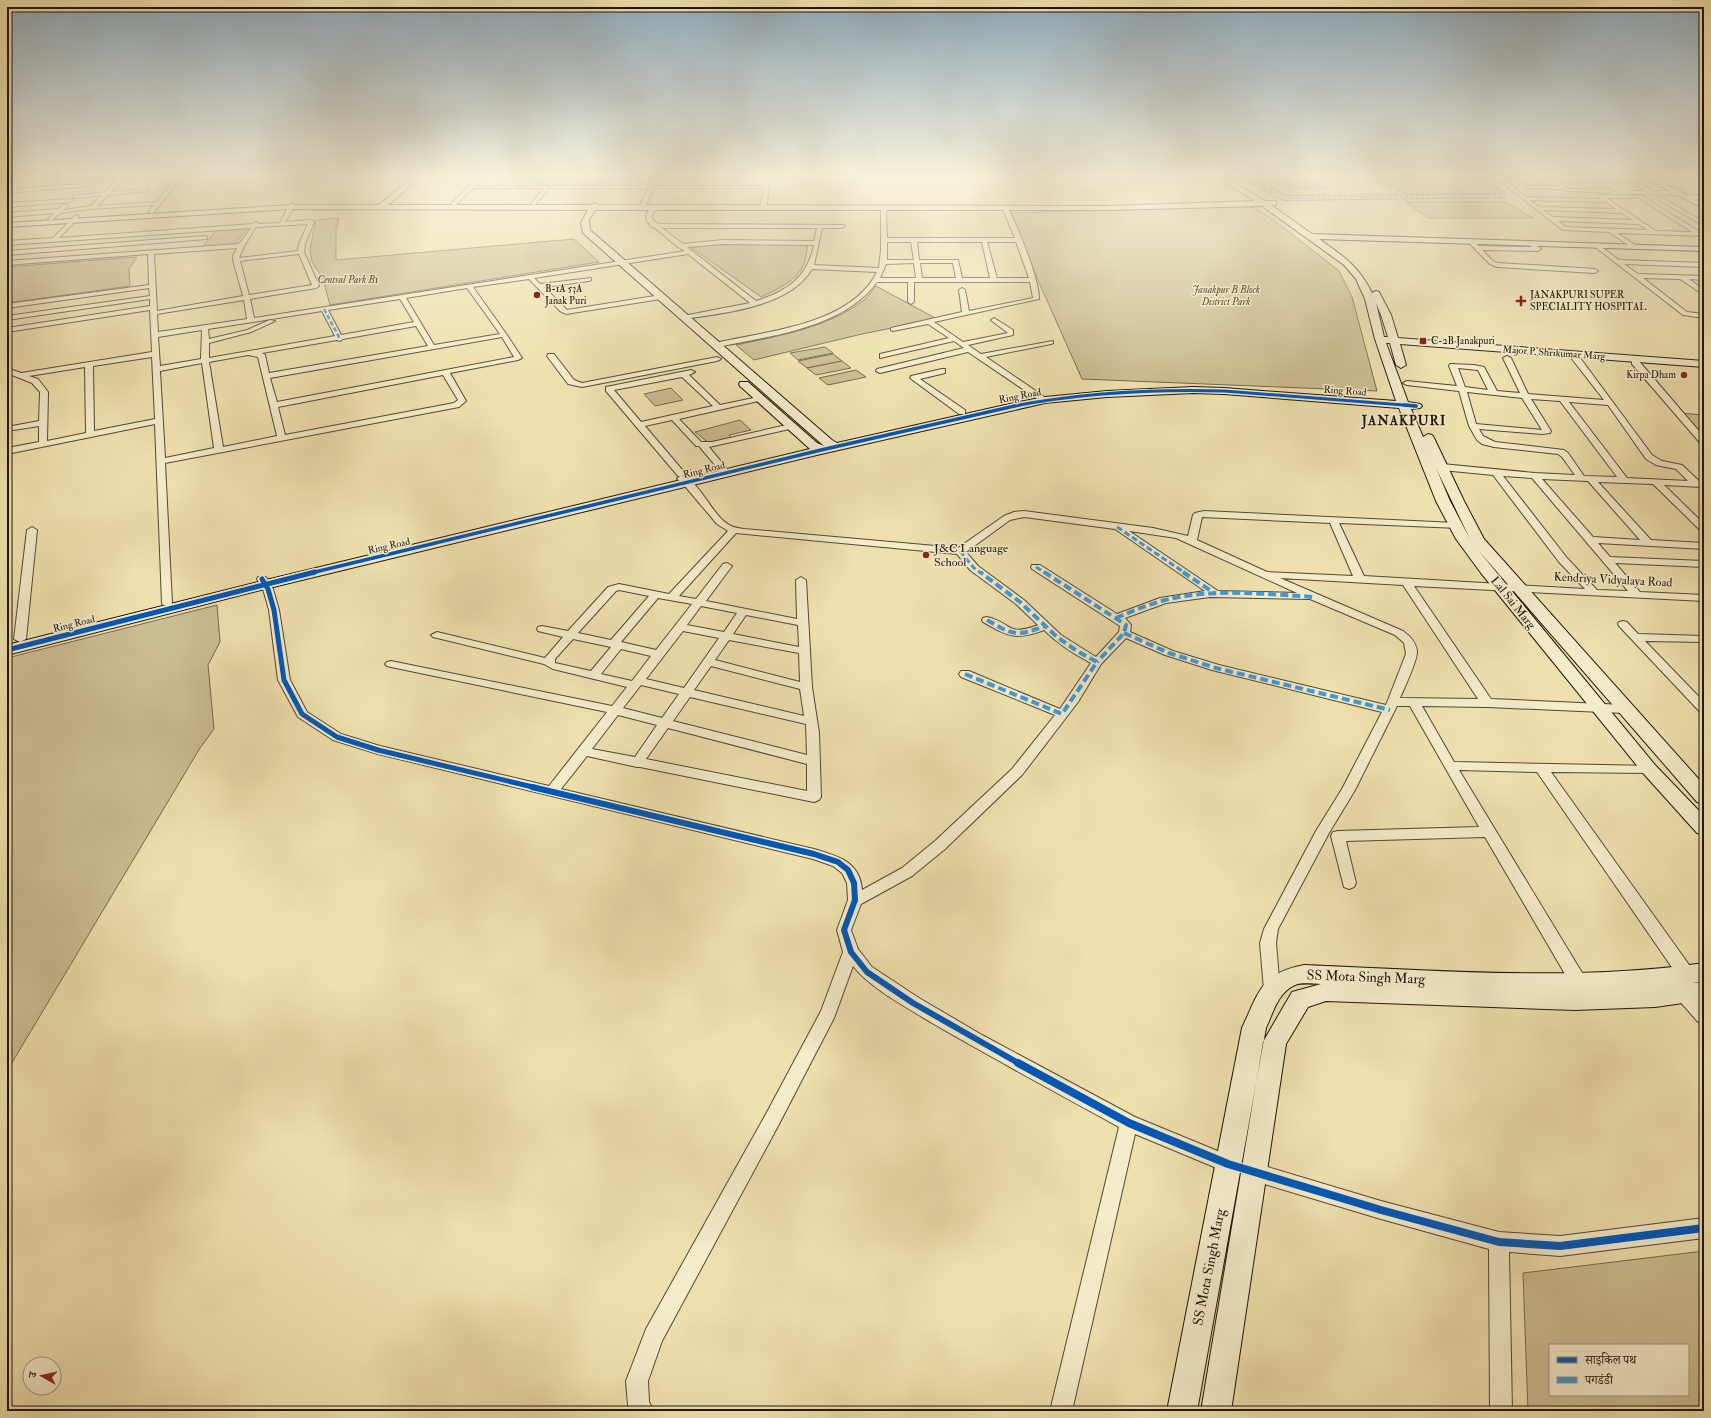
<svg xmlns="http://www.w3.org/2000/svg" width="1711" height="1418" viewBox="0 0 1711 1418" font-family="'IM FELL Double Pica','Noto Serif Devanagari',serif">
<rect width="100%" height="100%" fill="#eee0ad"/>
<filter id="stains"><feTurbulence type="fractalNoise" baseFrequency=".005" numOctaves="4"/><feColorMatrix values="0 0 0 0 .2 0 0 0 0 .09 0 0 0 0 .02 0 0 0 .5 -.17"/></filter>
<radialGradient id="worn" r=".72"><stop offset=".6" stop-color="#630" stop-opacity="0"/><stop offset="1" stop-color="#630" stop-opacity=".3"/></radialGradient>
<g fill="#cbbd92" stroke="#746850" fill-rule="evenodd">
<polygon points="546,174 643,174 635,186 536,185"/>
<polygon points="1384,174 1446,174 1469,196 1411,196 1378,177"/>
<polygon points="1283,184 1321,184 1328,188 1289,189"/>
<polygon points="1406,202 1506,202 1533,218 1428,218"/>
<polygon points="1243,206 1255,208 1274,220 1339,271 1352,297 1377,391 1082,379 1037,278 1011,213"/>
<polygon points="339,218 336,230 336,260 574,239 599,262 330,305 323,279 312,262 310,249 316,220"/>
<polygon points="249,226 235,244 202,248 217,229"/>
<path d="M757,244H808C807,250 806,258 804,264C797,281 776,290 761,297L692,248L705,245Z"/>
<polygon points="137,257 129,269 130,286 7,303 7,267"/>
<path d="M876,286L937,319L862,334L754,360L736,345C778,336 830,327 864,300C869,296 872,290 876,286Z"/>
<polygon points="825,347 833,353 798,360 790,353"/>
<polygon points="833,354 842,361 807,368 798,361"/>
<polygon points="842,361 851,368 816,375 807,368"/>
<polygon points="856,370 866,377 828,385 819,378"/>
<polygon points="671,388 683,400 655,406 644,394"/>
<polygon points="1679,413 1704,415 1704,440"/>
<polygon points="740,420 751,430 729,435 732,439 710,444 695,432"/>
<polygon points="217,605 220,642 208,665 214,729 200,748 7,1071 7,658"/>
<path d="M1704,1251V1411H1528L1523,1273ZM1550,1345H1688V1395H1550Z"/>
</g>
<g fill="none" stroke-linecap="round" stroke-linejoin="round">
<g stroke="#524735" stroke-width="2">
<g id="street">
<polygon points="12,174 44,174 18,177"/>
<polygon points="82,174 99,175 97,176 44,179 42,178 44,177"/>
<polygon points="153,174 177,174 122,180 111,192 147,189 149,190 147,191 108,195 97,206 157,202 180,174 185,174 153,213 148,212 154,205 89,209 60,213 51,221 48,219 54,213 7,217 7,213 58,209 65,204 68,206 64,210 91,206 101,195 75,198 72,196 105,192 116,180 91,182 89,180 119,177 122,176 124,177"/>
<polygon points="482,174 487,174 476,186 501,186 512,174 517,174 506,186 528,186 538,174 543,174 533,186 640,186 647,174 652,174 645,186 686,186 692,174 697,174 691,186 764,186 767,174 771,174 766,207 763,209 760,207 764,188 654,188 646,205 643,207 640,205 649,188 549,188 534,206 531,204 544,188 473,188 456,205 452,205 452,203"/>
<polygon points="1243,174 1263,174 1247,177 1286,196 1399,195 1365,174 1371,174 1406,195 1497,194 1473,174 1479,174 1505,195 1502,197 1285,200 1275,196 1240,176"/>
<path d="M1491,174H1497L1526,197L1601,199L1598,197V195L1642,196L1700,232H1704V236L1617,233L1635,245L1636,246L1633,248L1609,232L1563,230ZM1606,198H1639L1692,232L1656,231ZM1530,200L1606,202L1616,209L1539,207ZM1543,210L1621,213L1633,220L1553,217ZM1558,221L1638,224L1648,230L1566,227Z"/>
<path d="M1508,174H1514L1522,181H1532L1525,174H1530L1539,182C1528,188 1517,182 1508,174Z"/>
<polygon points="1542,174 1548,174 1552,178 1634,181 1654,191 1679,191 1682,193 1679,195 1634,194 1632,193 1632,191 1646,191 1633,183 1557,181 1568,189 1610,189 1613,191 1610,193 1567,191 1563,189 1525,188 1527,186 1559,186"/>
<polygon points="1677,174 1684,174 1704,184 1704,187"/>
<polygon points="1700,174 1704,174 1704,176"/>
<polygon points="86,184 88,186 7,193 7,189"/>
<polygon points="1687,195 1704,196 1704,200 1685,198 1684,197"/>
<polygon points="1659,198 1663,198 1704,222 1704,226 1659,200"/>
<polygon points="73,199 73,201 71,202 7,207 7,203"/>
<path d="M292,203L295,205L285,222L311,220L314,222L305,244L304,252L319,286L316,288L250,299L254,318L685,251L678,247L655,228L652,227L647,221L646,216L650,207L653,205L656,207L652,216L653,220L658,224L844,225L845,226L842,228H822L814,265L879,268L881,250V206L886,207L887,238H1015L1002,207L1007,206C1017,226 1039,277 1039,299L934,322L963,342L1008,333L992,321L991,320L994,318L1013,330V335L968,345L981,354L1053,341V343L1051,344L986,357L1049,400L1048,402H1042L968,352L880,373L876,371L877,369L964,348L954,341L880,358V354L949,338L928,324L893,331L891,330V328L962,312L959,290L962,288L965,290L969,311L1033,298L1030,282H914V302L911,304L908,302V282H877C844,328 770,336 718,347H715V343C767,331 851,325 877,272L812,269C790,307 724,313 685,319L682,317L683,316L750,303L688,254L534,278L540,284L591,278V280L589,281L544,287L567,310L661,295L664,297L661,299L566,314L560,311L529,279L473,287L507,335L522,358L518,360L450,373L466,401L459,407L165,463L172,603L171,605H163L162,603L155,424L7,454V448L39,442V426L7,431V427L39,421L40,392L32,383L7,373V368L21,373L152,352L150,310L7,332V328L150,306V299L7,320V316L150,296L149,288L7,308V304L149,285L148,254L7,265V261L239,244L251,228L7,245V241L53,238L76,215L78,216V218L59,238L253,224L256,222L259,224L280,223L289,205ZM308,224L299,244L298,251L239,258L244,246L256,227ZM662,228H817L814,241L723,240L683,244ZM887,242H911L914,260H887ZM917,242H982L990,278H962L958,260H919ZM987,242H1016L1029,278H997ZM723,244L814,245C807,278 787,291 756,301L687,247ZM237,248L233,256V260L243,296L157,311L154,254ZM299,254L312,285L249,295L240,261ZM914,263L916,278H880L886,264ZM920,263H953L956,278H922ZM467,288L500,334L434,345L406,298ZM400,299L414,322L341,335L328,310ZM244,300L247,319L158,332L157,314ZM322,311L335,336L209,358V343L251,332L275,321L270,320L247,330L209,339L208,329ZM416,326L428,346L269,373L265,355L262,353L337,340L340,341L343,339ZM202,330L201,359L160,366L158,337ZM502,337L514,357L277,402L270,378ZM248,355L258,357L277,436L223,447L209,362ZM152,357L155,419L94,431L93,366ZM202,363L214,448L165,458L160,371ZM85,367L86,433L47,441L48,392L38,379L29,376ZM443,375L458,400L454,403L285,435L278,407Z"/>
<polygon points="205,236 207,237 207,239 7,255 7,251"/>
<polygon points="1468,240 1472,240 1479,246 1532,247 1528,243 1531,241 1541,249 1538,251 1482,250 1494,262 1498,263 1595,269 1598,271 1595,273 1497,267 1490,264 1468,242"/>
<polygon points="1596,243 1619,260 1704,263 1704,267 1624,264 1638,274 1704,276 1704,280 1689,279 1704,290 1704,295 1680,279 1643,278 1687,312 1704,314 1704,318 1683,315 1594,246 1594,244"/>
<polygon points="548,354 554,354 574,380 582,383 717,357 721,359 717,361 582,387 568,384 547,356"/>
<path d="M1572,355H1578L1652,455L1662,461L1682,465L1699,481L1704,482V486L1701,487L1664,485L1704,524V532L1701,531L1653,484L1598,482L1651,540L1704,543V549L1598,543L1610,557L1704,561V567L1615,563L1640,592L1704,595V601L1414,586L1491,699L1625,705L1629,706L1631,709L1629,712L1625,713L1487,707L1422,706L1454,762L1654,766L1655,769L1654,772L1649,773L1551,772L1692,969L1694,974L1692,979L1686,980L1680,979L1537,772L1459,770L1584,976L1586,981L1584,986L1578,988L1572,986L1485,837L1346,841L1356,883L1354,887L1349,889L1344,887L1331,836L1333,832L1338,831L1479,827L1410,706H1397L1355,790L1329,833L1278,929L1276,943L1280,990L1278,995L1272,997L1266,995L1264,990L1260,943L1264,929L1316,831L1342,789L1382,712L1212,670L1165,655L1126,638L1101,664L1078,702L1022,775L945,849L912,876L861,904L851,930L858,949L872,967L919,998L982,1035L1135,1117L1237,1159L1240,1165L1237,1171L1231,1174L1135,1134L1072,1411H1050L1119,1127C1057,1093 994,1059 932,1023C908,1008 871,989 853,966L834,1018L778,1126L662,1341L648,1381L649,1402L654,1411H630L628,1406L626,1381L646,1329L766,1114L821,1011L843,952L837,930L848,900L847,883L842,873L833,866L813,859L378,754L333,740L298,717L278,680L269,610L263,589L257,579L258,577H266L273,589L279,610L290,680L307,712L341,734L380,746L549,786L607,712L391,667L387,666L385,664L387,662L391,661L612,706L627,687L553,669L544,664L433,637L431,635L437,632L545,658L563,637L538,631L537,629L538,627L542,626L568,631L608,587L619,584L669,594L728,531L717,524L684,485L677,479L680,476H678L606,391V387L691,370L695,372L689,375L720,405L763,396V400L679,419L701,442H712L791,424H794V428L709,447L727,469L723,472L720,471L699,446H696L672,420L645,426L684,472L685,474L682,476C702,483 712,517 731,526C735,528 740,528 744,529L958,548L1004,516L1014,512L1024,511L1153,528L1188,536L1193,515L1195,513L1204,511L1456,523L1459,524L1461,526L1459,528L1339,523L1364,576L1585,589L1559,562L1493,475L1442,470L1438,467L1442,464L1535,473L1575,475L1562,457L1558,454L1494,447L1482,444L1477,440L1469,426L1459,391L1407,385L1403,383L1407,381L1457,386L1449,366L1450,364L1474,365L1484,367L1497,391L1520,393L1503,358L1507,356L1511,358L1528,394L1604,400L1572,359ZM1458,368L1478,370L1488,390L1465,387ZM682,377L713,406L641,422L614,390ZM1467,392L1522,398L1542,430L1476,424ZM1531,399L1560,401L1617,477L1584,476L1568,453L1564,450L1495,442L1483,436L1479,429L1542,434L1550,433L1551,431ZM1569,402L1608,405L1646,459L1656,465L1676,469L1688,481L1627,478ZM1503,476L1532,478L1628,591L1597,590L1567,558ZM1542,479L1588,481L1640,540L1593,537ZM1024,517L1115,529L1205,591L1160,598L1117,614L1040,565H1032L1031,567L1032,569L1120,626L1119,632L1096,657L1061,635L1024,600L978,566L966,552L1010,520ZM1202,517L1330,523L1353,576L1267,572L1197,540ZM1129,531L1176,538L1297,593L1218,591ZM736,533L957,554L970,570L1016,604L1038,625C1006,637 1013,623 987,617L983,618L982,620L983,622C1008,636 1015,641 1044,630C1058,644 1074,654 1091,663L1060,709L969,671H961L959,674L961,677L1055,715L1012,769L935,841L902,868L862,890C860,861 837,856 814,849L561,789L587,756L637,767H640L814,802L819,800L821,797L819,733L812,687L806,580L801,577L796,580L797,619L706,601L732,566L727,563L723,564L696,599L679,596ZM1280,578L1403,585L1478,699L1400,698C1404,689 1418,659 1417,651C1416,642 1410,636 1403,631ZM619,590L649,596L611,640L578,633L616,591ZM1210,597L1310,599L1395,635L1404,643L1406,654L1386,705L1219,665L1173,651L1130,632L1131,625L1125,618L1166,603ZM658,598L692,604L656,650L621,642ZM701,606L737,613L724,632L687,625ZM746,615L798,625L799,647L733,634ZM683,631L719,638L684,688L646,679ZM573,639L611,647L591,671L555,663V659ZM729,640L799,653L800,682L715,660ZM621,649L651,656L632,681L601,674ZM711,666L800,689L804,716L694,690ZM641,685L679,694L662,718L623,708ZM690,697L806,724L807,755L673,721ZM618,715L657,725L635,757L592,749ZM668,728L807,764V791L646,759Z"/>
<polygon points="1632,360 1638,360 1704,437 1704,445 1701,444 1632,364"/>
<polygon points="942,369 945,369 945,373 920,379 965,410 965,414 959,414 910,378 911,376"/>
<polygon points="32,527 37,530 26,639 20,642 14,639 27,530"/>
<polygon points="1623,621 1627,622 1638,634 1704,636 1704,642 1645,641 1704,702 1704,713 1700,712 1619,626 1618,624 1619,622"/>
<polygon points="1683,986 1689,988 1704,1006 1704,1024 1698,1022 1677,998 1675,993 1677,988"/>
<polygon points="1251,1162 1381,1201 1499,1232 1560,1236 1704,1218 1704,1238 1560,1256 1509,1252 1512,1411 1490,1411 1489,1249 1381,1219 1251,1180 1245,1177 1242,1171 1245,1165"/>
</g>
</g>
<g stroke="#1e140d" stroke-width="2">
<g id="secondary">
<path d="M416,174H424L388,205H591L595,203L599,205L1108,206L1255,201L1211,174H1220L1265,201H1276V205H1271L1312,234L1704,247V251L1319,239C1343,256 1358,265 1372,293L1376,291L1379,292L1391,315L1398,338L1704,361V367L1400,344L1406,365L1401,368L1396,365L1390,343H1386L1408,402L1420,404L1422,406L1420,408L1411,409L1423,437L1428,434L1432,435L1434,438L1464,501L1484,539L1704,785V804L1697,802L1478,550L1655,765L1704,816V835L1697,833L1643,773L1481,573L1456,539L1436,501L1399,408L1224,394L1193,393L1107,397L1045,403L821,454L269,588L7,655V645L266,580L810,449L740,386L739,384L740,382H748L817,443L824,446L583,233L581,223L588,210L291,209L7,227V223L291,205H379ZM1262,206L1344,265L1356,279L1365,299L1375,339L1396,401L1224,388L1193,387L1107,391L1045,397L1014,403L837,443L832,440L590,230L589,220L595,210H1108ZM1376,303L1381,315L1388,337H1384ZM1436,468L1470,539L1450,501Z"/>
<polygon points="1635,174 1646,174 1652,177 1704,204 1704,209 1648,179"/>
<path d="M1704,963V981L1692,983L1704,982V1000L1655,1007L1575,1010L1326,1001L1308,1007L1286,1044L1231,1411H1201L1263,1042L1292,992L1321,984C1313,984 1303,982 1295,985C1278,992 1273,1013 1266,1028L1197,1411H1167L1242,1028C1259,992 1261,973 1304,965C1437,970 1572,982 1704,963Z"/>
</g>
</g>
<use href="#street" fill="#f4ebca" fill-rule="evenodd"/>
<use href="#secondary" fill="#f4ebca" fill-rule="evenodd"/>
<g stroke="#3c9ade" stroke-width="2" stroke-dasharray="3.5 2" stroke-linecap="butt">
<polyline points="1261,174 1242,176 1285,198 1502,195 1475,174"/>
<polyline points="1367,174 1407,197"/>
</g>
<polyline stroke="#3c9ade" stroke-width="2.5" stroke-dasharray="4.5 2.5" stroke-linecap="butt" points="324,309 340,339"/>
<g stroke="#3c9ade" stroke-width="3" stroke-dasharray="6 3" stroke-linecap="butt">
<polyline points="1117,527 1185,573"/>
<polyline points="960,551 974,568 981,573"/>
<polyline points="1036,567 1045,573"/>
</g>
<g stroke="#3c9ade" stroke-width="4" stroke-dasharray="8 4" stroke-linecap="butt">
<polyline points="1044,572 1126,625 1124,633 1097,662"/>
<polyline points="1183,572 1214,593"/>
<path d="M1116,618C1132,611 1148,605 1165,600C1213,588 1265,594 1314,597"/>
<path d="M987,620C1013,635 1016,637 1045,626"/>
<polyline points="1124,633 1169,653 1216,668 1390,710"/>
<polyline points="965,674 1062,714 1097,662 1077,651 1057,637 1020,602 980,572"/>
</g>
<g stroke="#f4ebca" stroke-width="4.5">
<path id="cycleway-far4" d="M1014,406C1082,393 1154,389 1224,391L1416,406"/>
</g>
<g stroke="#f4ebca" stroke-width="5.5">
<g id="cycleway-far3">
<polyline points="1404,405 1416,406"/>
<polyline points="311,573 821,450 1019,405"/>
</g>
</g>
<g stroke="#f4ebca" stroke-width="8">
<g id="cycleway-far2">
<polyline points="262,579 268,589 274,610 284,680 302,714 337,737 378,750 537,788"/>
<polyline points="7,650 315,572"/>
</g>
</g>
<g stroke="#f4ebca" stroke-width="8">
<polyline id="cycleway-far1" points="532,787 814,854 838,862 848,870 854,883 855,900 844,930 851,952 867,972 913,1003 1020,1064"/>
</g>
<g stroke="#f4ebca" stroke-width="10">
<polyline id="cycleway" points="1018,1063 1129,1123 1228,1164 1381,1210 1499,1242 1560,1246 1704,1228"/>
</g>
<use href="#cycleway-far4" stroke="#0057b8" stroke-width="3"/>
<use href="#cycleway-far3" stroke="#0057b8" stroke-width="3.5"/>
<use href="#cycleway-far2" stroke="#0057b8" stroke-width="5"/>
<use href="#cycleway-far1" stroke="#0057b8" stroke-width="6"/>
<use href="#cycleway" stroke="#0057b8" stroke-width="8"/>
</g>
<linearGradient id="sky" x2="0" y2="1"><stop stop-color="#8eaabb"/><stop offset="0.47" stop-color="#f7f1da"/><stop offset="1" stop-color="#f7f1da" stop-opacity="0"/></linearGradient>
<rect width="1711" height="373" fill="url(#sky)"/>
<g fill="#8f2418" stroke="#f4ebca" stroke-width="1.5">
<circle cx="537" cy="295" r="4"/>
<path d="M1519 295h4v4h4v4h-4v4h-4v-4h-4v-4h4z"/>
<rect x="1419" y="337" width="8" height="8" rx="2"/>
<circle cx="1684" cy="375" r="4"/>
<circle cx="926" cy="555" r="4"/>
</g>
<g text-anchor="middle" dominant-baseline="central" stroke-width="3" stroke-linejoin="round" paint-order="stroke">
<g font-size="10" font-style="italic" fill="#5b4f3c" stroke="#f4ebca">
<text x="348" y="280">Central Park B1</text>
<text x="1226" y="290">Janakpur B Block<tspan x="1226" dy="12">District Park</tspan></text>
</g>
<g font-size="10" fill="#1e140d" stroke="#f4ebca" text-anchor="start">
<text x="545" y="289">B-1A 53A<tspan x="545" dy="12">Janak Puri</tspan></text>
<text x="1530" y="295">JANAKPURI SUPER<tspan x="1530" dy="12">SPECIALITY HOSPITAL</tspan></text>
<text x="1431" y="341">C-2B Janakpuri</text>
<text x="1676" y="375" text-anchor="end">Kirpa Dham</text>
</g>
<g font-size="10" fill="#1e140d" stroke="#f4ebca">
<text transform="translate(1554 353) rotate(4)">Major P. Shrikumar Marg</text>
<text transform="translate(1345 391) rotate(4)">Ring Road</text>
<text transform="translate(1020 396) rotate(-11)">Ring Road</text>
<text transform="translate(704 470) rotate(-14)">Ring Road</text>
<text transform="translate(389 546) rotate(-13)">Ring Road</text>
<text transform="translate(74 624) rotate(-14)">Ring Road</text>
</g>
<g font-size="12" fill="#1e140d" stroke="#f4ebca" text-anchor="start">
<text x="934" y="548">J&amp;C Language<tspan x="934" dy="14">School</tspan></text>
</g>
<g font-size="12" fill="#1e140d" stroke="#f4ebca">
<text transform="translate(1613 580) rotate(3)">Kendriya Vidyalaya Road</text>
<text transform="translate(1513 603) rotate(51)">Lal Sai Marg</text>
</g>
<g font-size="13" font-weight="bold" letter-spacing="1" fill="#1e140d" stroke="#f4ebca">
<text x="1404" y="421">JANAKPURI</text>
</g>
<g font-size="14" fill="#1e140d" stroke="#f4ebca">
<text transform="translate(1366 977) rotate(2)">SS Mota Singh Marg</text>
<text transform="translate(1209 1267) rotate(-79)">SS Mota Singh Marg</text>
</g>
</g>
<rect width="1711" height="1418" fill="none" stroke="#eee0ad" stroke-width="24"/>
<rect x="8" y="8" width="1695" height="1402" fill="none" stroke="#1e140d" stroke-width="2"/>
<rect x="12" y="12" width="1687" height="1394" fill="none" stroke="#1e140d"/>
<rect x="1549" y="1344" width="140" height="52" fill="#f4ebca" stroke="#9e957e"/>
<rect x="1557" y="1357" width="20" height="6" fill="#0057b8" stroke="#9e957e"/>
<text x="1585" y="1364" font-size="12" fill="#1e140d">साइकिल पथ</text>
<rect x="1557" y="1377" width="20" height="6" fill="#3c9ade" stroke="#9e957e"/>
<text x="1585" y="1384" font-size="12" fill="#1e140d">पगडंडी</text>
<g transform="translate(42 1376) rotate(278)"><circle r="19" fill="#f4ebca" stroke="#9e957e"/>
<path d="M0-3L7 15L0 10L-7 15Z" fill="#8f2418"/>
<text y="-6" font-size="11" font-weight="bold" text-anchor="middle" fill="#1e140d">उ</text>
</g>
<rect width="100%" height="100%" filter="url(#stains)"/>
<rect width="100%" height="100%" fill="url(#worn)"/>
</svg>
